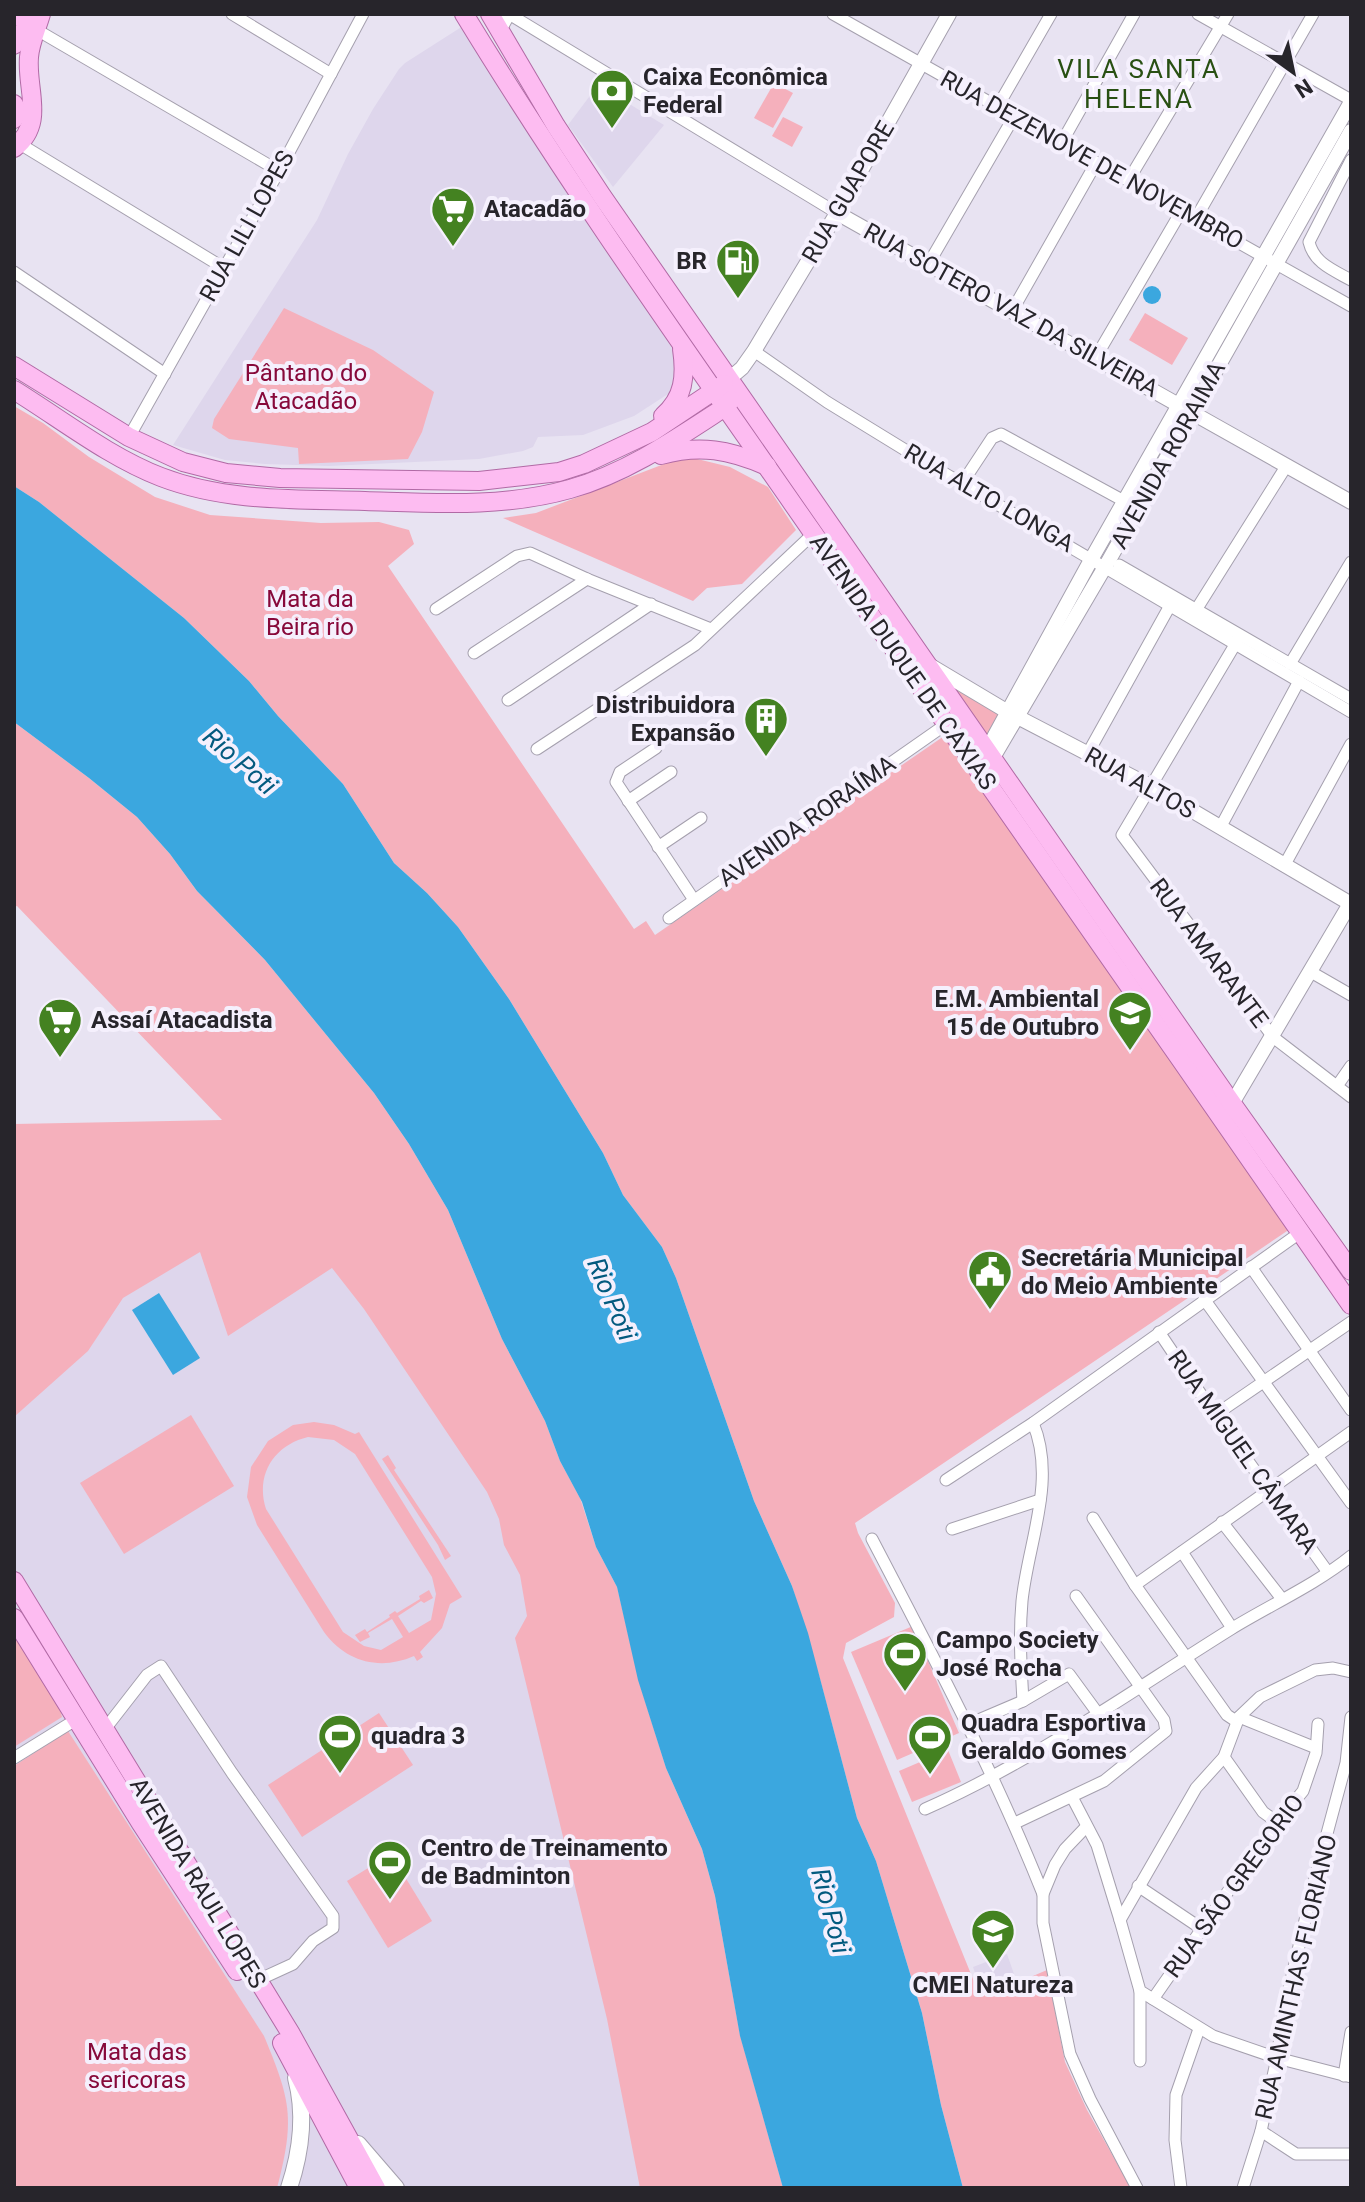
<svg xmlns="http://www.w3.org/2000/svg" width="1365" height="2202" viewBox="0 0 1365 2202" font-family="Roboto,sans-serif">
<rect width="100%" height="100%" fill="#e8e3f2"/>
<g fill="#ded6ec">
<polygon points="463,26 663,330 675,355 677,375 668,394 634,416 583,435 538,437 533,447 523,451 479,459 329,466 265,464 225,460 173,445 317,220 348,154 373,109 399,69 405,63"/>
<polygon points="598,85 664,125 613,187 568,125"/>
<polygon points="14,1144 409,1144 560,1461 582,1502 596,1547 617,1587 783,2188 14,2188"/>
<polygon points="1007,1954 1014,1974 980,1987 973,1967"/>
</g>
<g fill="#f5b0bc" fill-rule="evenodd">
<polygon points="774,83 793,93 773,128 754,118"/>
<polygon points="783,117 803,127 792,147 772,136"/>
<polygon points="284,308 373,350 434,392 422,432 408,459 299,464 298,448 229,439 212,428 214,419"/>
<polygon points="1145,313 1188,338 1172,365 1129,340"/>
<polygon points="14,406 43,423 89,457 155,497 210,515 321,523 379,522 409,530 414,544 388,566 634,929 646,921 655,935 947,734 1290,1229 855,1523 858,1533 895,1603 894,1617 846,1643 843,1658 975,1984 989,1995 1047,1970 1065,2062 1087,2110 1131,2188 963,2188 941,2105 922,2013 876,1861 857,1818 820,1679 792,1586 754,1501 676,1278 662,1247 623,1195 603,1153 509,999 458,927 427,893 394,863 343,784 278,716 249,681 184,618 39,502 14,486"/>
<polygon points="685,456 730,467 768,487 796,530 742,584 707,588 693,601 503,518 536,513"/>
<polygon points="945,681 1002,711 986,736"/>
<polygon points="14,722 89,778 137,817 170,854 197,891 265,960 374,1093 409,1144 448,1210 502,1339 545,1421 560,1461 580,1498 596,1547 617,1587 640,1685 666,1768 702,1849 715,1896 740,2035 783,2188 640,2188 607,2019 515,1638 527,1616 520,1575 504,1545 499,1519 487,1492 364,1309 332,1268 228,1336 200,1252 123,1298 88,1351 14,1417 14,1124 222,1120 17,906 14,907"/>
<polygon points="191,1415 234,1486 124,1554 80,1483"/>
<path d="M314,1422L334,1425L355,1434L359,1432L462,1597L450,1604L442,1628L420,1652L423,1657L417,1661L414,1656C380,1671 346,1662 324,1632L257,1525L247,1497L251,1467L268,1441L293,1425ZM308,1437L334,1440L355,1454L432,1577L436,1594L431,1620L409,1633L398,1616L421,1601L424,1603L433,1598L429,1590L419,1596L420,1599L397,1613L395,1611L389,1615L390,1617L367,1632L365,1629L355,1635L360,1642L370,1637L368,1633L392,1619L403,1637L381,1650L364,1646L343,1632L266,1509C255,1475 274,1445 308,1437Z"/>
<polygon points="388,1455 396,1468 394,1470 451,1556 445,1560 438,1545 382,1459"/>
<polygon points="913,1626 959,1733 897,1760 851,1652"/>
<polygon points="14,1635 58,1701 62,1717 14,1747"/>
<polygon points="379,1713 413,1765 302,1837 268,1785"/>
<path d="M68,1731L264,2036C291,2101 295,2119 277,2188H14V1766Z"/>
<polygon points="948,1750 961,1782 912,1802 899,1771"/>
<polygon points="391,1854 432,1921 388,1948 347,1881"/>
</g>
<g fill="#3ba7df">
<circle cx="1152" cy="295" r="9"/>
<polygon points="14,486 39,502 184,618 249,681 278,716 343,784 394,863 427,893 458,927 509,999 603,1153 623,1195 662,1247 676,1278 754,1501 792,1586 808,1633 857,1818 876,1861 922,2013 941,2105 963,2188 783,2188 740,2036 715,1896 702,1849 666,1768 638,1680 617,1587 596,1547 582,1502 560,1461 545,1421 502,1339 448,1210 409,1144 374,1093 265,960 197,891 170,854 137,817 89,778 14,722"/>
<polygon points="159,1293 200,1358 173,1375 132,1310"/>
</g>
<g fill="none" stroke-linecap="round" stroke-linejoin="round">
<g stroke="#a5a0ae" stroke-width="13">
<g id="minor">
<polyline points="232,14 331,74"/>
<polyline points="509,14 837,213"/>
<polyline points="833,14 1351,306"/>
<polyline points="1198,14 1351,100"/>
<polyline points="37,30 279,171"/>
<polyline points="998,106 1051,14"/>
<polyline points="1062,142 1134,14"/>
<polyline points="20,144 224,268"/>
<path d="M1351,160L1309,242C1314,263 1333,270 1351,280"/>
<polyline points="1128,181 1228,14"/>
<polyline points="1196,218 1313,14"/>
<polyline points="929,263 1015,115"/>
<polyline points="14,272 165,374"/>
<polyline points="1012,311 1096,163"/>
<polyline points="754,351 827,402 915,456 1351,712"/>
<polyline points="1096,357 1182,210"/>
<polyline points="129,437 279,171 363,14"/>
<polyline points="963,482 992,438 1001,434 1124,501"/>
<polyline points="1119,565 1351,699"/>
<polyline points="436,609 517,556 530,553 587,579 711,629"/>
<polyline points="1196,610 1287,465"/>
<polyline points="1236,643 1122,835 1273,1037 1351,1097"/>
<polyline points="474,653 587,579"/>
<polyline points="1290,664 1351,562"/>
<polyline points="508,700 651,604"/>
<polyline points="656,748 620,772 616,782 694,900"/>
<polyline points="537,749 695,645 814,533"/>
<polyline points="1088,753 1172,602"/>
<polyline points="628,801 671,772"/>
<polyline points="1220,828 1299,681"/>
<polyline points="658,847 701,818"/>
<polyline points="1284,866 1351,744"/>
<polyline points="669,918 945,725"/>
<polyline points="1311,972 1351,995"/>
<polyline points="1337,1086 1351,1066"/>
<polyline points="1251,1267 1351,1410"/>
<polyline points="1204,1299 1351,1503"/>
<polyline points="1159,1332 1215,1415 1327,1571"/>
<polyline points="1215,1415 1351,1322"/>
<polyline points="946,1480 1033,1423 1301,1232"/>
<polyline points="1093,1518 1135,1585 1227,1715 1236,1721"/>
<polyline points="1222,1522 1282,1599"/>
<polyline points="952,1529 1040,1500"/>
<path d="M872,1539C933,1656 994,1771 1043,1894"/>
<polyline points="1182,1552 1232,1628"/>
<polyline points="1135,1585 1351,1432"/>
<polyline points="1351,1672 1333,1668 1315,1670 1260,1697 1239,1717 1224,1757 1196,1788 1120,1920 1140,1991 1213,2036 1277,2058 1351,2077"/>
<path d="M1023,1701C1021,1667 1019,1635 1022,1601C1028,1543 1057,1480 1033,1423"/>
<polyline points="1239,1717 1316,1748"/>
<polyline points="969,1724 1023,1701 1069,1674 1099,1715"/>
<polyline points="105,1729 147,1675 161,1666 232,1773 333,1916 333,1928 313,1941 293,1964 256,1981"/>
<polyline points="1224,1757 1263,1812 1277,1822"/>
<polyline points="14,1758 77,1719"/>
<polyline points="1072,1797 1097,1845 1120,1920"/>
<path d="M925,1809C1034,1761 1130,1692 1231,1629C1270,1605 1315,1585 1351,1556"/>
<polyline points="1015,1823 1104,1781 1166,1731 1164,1720 1076,1596"/>
<polyline points="1086,1827 1065,1849 1055,1865 1043,1894 1043,1923 1070,2054 1090,2099 1137,2188"/>
<polyline points="1138,1886 1202,1929"/>
<polyline points="1153,1999 1268,1834 1303,1791 1316,1753 1318,1724"/>
<polyline points="1140,2061 1140,1991"/>
<polyline points="1344,2076 1351,2032"/>
<polyline points="1261,2131 1296,2154 1351,2154"/>
<polyline points="1181,2188 1175,2140 1176,2095 1199,2029"/>
<polyline points="1243,2188 1261,2131 1277,2058 1284,2010 1314,1882 1346,1763 1351,1717"/>
</g>
</g>
<g stroke="#a5a0ae" stroke-width="16">
<g id="tertiary">
<polyline points="499,30 508,14"/>
<polyline points="837,213 1351,502"/>
<polyline points="729,379 742,368 754,351 837,213 949,14"/>
<polyline points="931,666 1008,712 1152,787 1351,904"/>
<polyline points="988,748 1092,558 1351,102"/>
<polyline points="988,766 1109,560 1351,131"/>
<polyline points="1227,1112 1351,902"/>
</g>
</g>
<g stroke="#a5a0ae" stroke-width="18">
<g id="secondary">
<polyline points="358,2144 396,2188"/>
<path d="M289,2188C301,2152 306,2115 296,2078"/>
</g>
</g>
<g stroke="#b16aa5" stroke-width="20">
<g id="primary">
<path d="M464,14C572,191 693,360 811,530C991,789 1172,1046 1351,1305"/>
<polyline points="490,14 556,126 602,196 1233,1105 1351,1271"/>
<polyline points="14,17 16,14"/>
<polyline points="14,45 35,14"/>
<polyline points="14,104 17,111 14,119"/>
<path d="M14,148C46,123 26,90 29,57C30,43 37,28 41,14"/>
<polyline points="14,366 129,437 183,462 226,473 280,478 479,481 559,472 584,464 652,432 724,384"/>
<path d="M14,390C61,419 109,457 161,477C226,502 296,499 365,501C434,503 503,508 570,489C627,473 676,439 725,407L731,400"/>
<path d="M663,416C684,398 686,376 682,349"/>
<path d="M661,455C700,444 730,450 767,466"/>
<polyline points="14,1581 291,2034 376,2188"/>
<polyline points="14,1618 140,1822 237,1971"/>
<polyline points="282,2043 359,2188"/>
</g>
</g>
<use href="#minor" stroke="#fff" stroke-width="11"/>
<use href="#tertiary" stroke="#fff" stroke-width="14"/>
<use href="#secondary" stroke="#fff" stroke-width="16"/>
<use href="#primary" stroke="#fdbcf1" stroke-width="18"/>
</g>
<defs>
<g id="bank-pin" transform="scale(2.3)"><path d="M0 17L-7.5 6A9.5 9.5 0 1 1 7.5 6Z" fill="#448221" stroke="#f5f0fd"/><path d="M-6-4H6V4H-6ZM0-2.3a2.3 2.3 0 1 0 0 4.6a2.3 2.3 0 1 0 0-4.6Z" fill="#fff"/></g>
<g id="supermarket-pin" transform="scale(2.3)"><path d="M0 17L-7.5 6A9.5 9.5 0 1 1 7.5 6Z" fill="#448221" stroke="#f5f0fd"/><path d="M-6-5.5h2.5l.6 2H6L4.5 2H-2.5L-4.4-4H-6ZM-1.5 3.2a1.3 1.3 0 1 0 .1 0ZM3 3.2a1.3 1.3 0 1 0 .1 0Z" fill="#fff"/></g>
<g id="fuel-pin" transform="scale(2.3)"><path d="M0 17L-7.5 6A9.5 9.5 0 1 1 7.5 6Z" fill="#448221" stroke="#f5f0fd"/><path d="M-5.5-6h7V0h2V4h1.3V-2.5L3-4.5l.8-.8L6-3V5H2.5V1h-1V6h-7ZM-4.2-4.7v3.2H.2V-4.7Z" fill="#fff"/></g>
<g id="building-pin" transform="scale(2.3)"><path d="M0 17L-7.5 6A9.5 9.5 0 1 1 7.5 6Z" fill="#448221" stroke="#f5f0fd"/><path d="M-4-6H4V6H1V3H-1V6H-4ZM-2.5-4.3h1.7v1.8h-1.7ZM.8-4.3h1.7v1.8H.8ZM-2.5-1h1.7V.8h-1.7ZM.8-1h1.7V.8H.8Z" fill="#fff"/></g>
<g id="school-pin" transform="scale(2.3)"><path d="M0 17L-7.5 6A9.5 9.5 0 1 1 7.5 6Z" fill="#448221" stroke="#f5f0fd"/><path d="M0-5L7-2L0 1L-7-2ZM-4 1L0 2.5L4 1V4Q0 6-4 4Z" fill="#fff"/></g>
<g id="civic-pin" transform="scale(2.3)"><path d="M0 17L-7.5 6A9.5 9.5 0 1 1 7.5 6Z" fill="#448221" stroke="#f5f0fd"/><path d="M-.6-6.5H3V-4.5H.6V-3L4-1V1h2V6H-6V1h2V-1L-.6-3ZM-1.2 2.5V6h2.4V2.5Z" fill="#fff"/></g>
<g id="stadium-pin" transform="scale(2.3)"><path d="M0 17L-7.5 6A9.5 9.5 0 1 1 7.5 6Z" fill="#448221" stroke="#f5f0fd"/><path d="M0-5a6.5 5 0 1 0 0 10a6.5 5 0 1 0 0-10ZM-3.5-1.8h7v3.6h-7Z" fill="#fff"/></g>
</defs>
<g fill-rule="evenodd">
<use href="#bank-pin" x="612" y="91"/>
<use href="#supermarket-pin" x="453" y="209"/>
<use href="#fuel-pin" x="738" y="261"/>
<use href="#building-pin" x="766" y="719"/>
<use href="#school-pin" x="1130" y="1013"/>
<use href="#supermarket-pin" x="60" y="1020"/>
<use href="#civic-pin" x="990" y="1272"/>
<use href="#stadium-pin" x="905" y="1654"/>
<use href="#stadium-pin" x="340" y="1736"/>
<use href="#stadium-pin" x="930" y="1737"/>
<use href="#stadium-pin" x="390" y="1862"/>
<use href="#school-pin" x="993" y="1931"/>
</g>
<g text-anchor="middle" dominant-baseline="central" stroke-width="8" stroke-linejoin="round" paint-order="stroke">
<g font-size="24" font-weight="bold" fill="#27252b" stroke="#f5f0fd" text-anchor="start">
<text x="643" y="77">Caixa Econômica<tspan x="643" dy="28">Federal</tspan></text>
<text x="484" y="209">Atacadão</text>
<text x="707" y="261" text-anchor="end">BR</text>
<text x="735" y="705" text-anchor="end">Distribuidora<tspan x="735" dy="28">Expansão</tspan></text>
<text x="1099" y="999" text-anchor="end">E.M. Ambiental<tspan x="1099" dy="28">15 de Outubro</tspan></text>
<text x="91" y="1020">Assaí Atacadista</text>
<text x="1021" y="1258">Secretária Municipal<tspan x="1021" dy="28">do Meio Ambiente</tspan></text>
<text x="936" y="1640">Campo Society<tspan x="936" dy="28">José Rocha</tspan></text>
<text x="961" y="1723">Quadra Esportiva<tspan x="961" dy="28">Geraldo Gomes</tspan></text>
<text x="371" y="1736">quadra 3</text>
<text x="421" y="1848">Centro de Treinamento<tspan x="421" dy="28">de Badminton</tspan></text>
<text x="993" y="1985" text-anchor="middle">CMEI Natureza</text>
</g>
<g font-size="24" fill="#27252b" stroke="#f5f0fd">
<text transform="translate(1092 160) rotate(29)">RUA DEZENOVE DE NOVEMBRO</text>
<text transform="translate(848 192) rotate(-60)">RUA GUAPORE</text>
<text transform="translate(247 226) rotate(-61)">RUA LILI LOPES</text>
<text transform="translate(1011 310) rotate(29)">RUA SOTERO VAZ DA SILVEIRA</text>
<text transform="translate(1168 455) rotate(-61)">AVENIDA RORAIMA</text>
<text transform="translate(989 498) rotate(30)">RUA ALTO LONGA</text>
<text transform="translate(903 662) rotate(55)">AVENIDA DUQUE DE CAXIAS</text>
<text transform="translate(1140 783) rotate(29)">RUA ALTOS</text>
<text transform="translate(807 821) rotate(-35)">AVENIDA RORAÍMA</text>
<text transform="translate(1209 953) rotate(53)">RUA AMARANTE</text>
<text transform="translate(1243 1452) rotate(55)">RUA MIGUEL CÂMARA</text>
<text transform="translate(198 1883) rotate(59)">AVENIDA RAUL LOPES</text>
<text transform="translate(1234 1886) rotate(-54)">RUA SÃO GREGORIO</text>
<text transform="translate(1296 1977) rotate(-77)">RUA AMINTHAS FLORIANO</text>
</g>
<g font-size="24" fill="#87093a" stroke="#f5f0fd">
<text x="306" y="373">Pântano do<tspan x="306" dy="28">Atacadão</tspan></text>
<text x="310" y="599">Mata da<tspan x="310" dy="28">Beira rio</tspan></text>
<text x="137" y="2052">Mata das<tspan x="137" dy="28">sericoras</tspan></text>
</g>
<g font-size="26" letter-spacing="2" fill="#295013" stroke="#f5f0fd">
<text x="1139" y="69">VILA SANTA<tspan x="1139" dy="30">HELENA</tspan></text>
</g>
<g font-size="26" font-style="italic" fill="#035a7f" stroke="#f5f0fd">
<text transform="translate(240 761) rotate(41)">Rio Poti</text>
<text transform="translate(612 1299) rotate(67)">Rio Poti</text>
<text transform="translate(831 1911) rotate(75)">Rio Poti</text>
</g>
</g>
<rect width="1365" height="2202" fill="none" stroke="#27252b" stroke-width="32"/>
<g transform="translate(1293 72) rotate(147)" stroke="#f5f0fd" stroke-width="6" paint-order="stroke">
<path d="M0-6L14 30L0 20L-14 30Z" fill="#27252b"/>
<text y="-12" font-size="22" font-weight="bold" text-anchor="middle" fill="#27252b">N</text>
</g>
</svg>
